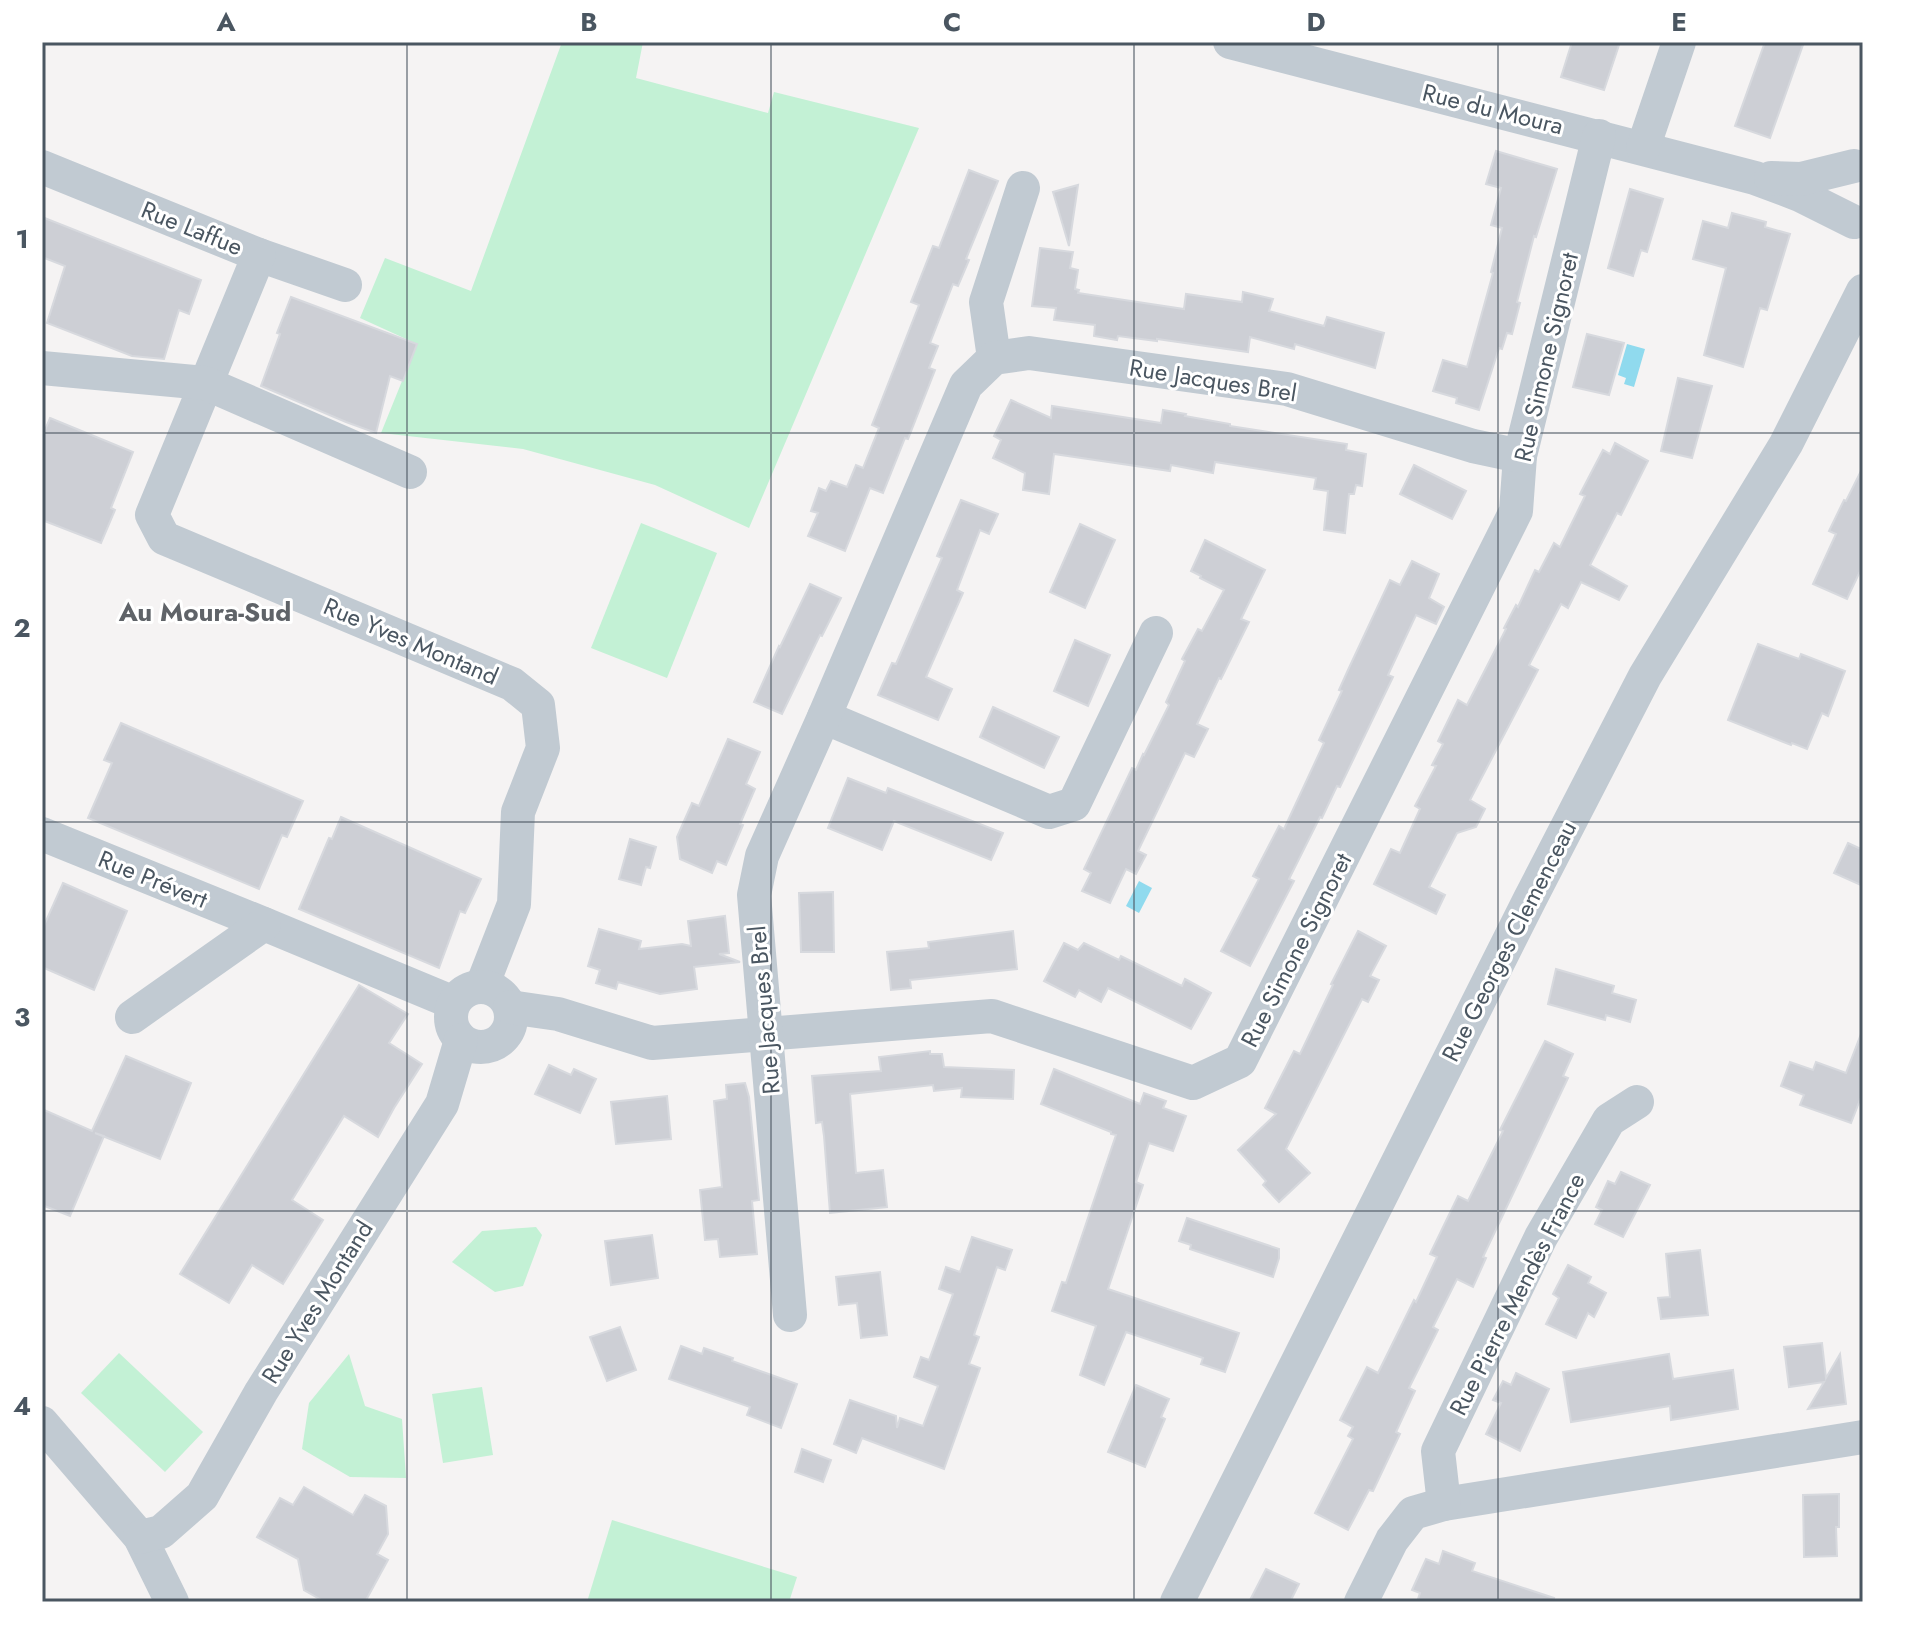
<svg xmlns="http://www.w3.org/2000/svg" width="1905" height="1644" viewBox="0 0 1905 1644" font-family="Jost,sans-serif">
<rect width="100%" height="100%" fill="#f5f3f3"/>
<g fill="#c3f1d5">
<polygon points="562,42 643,42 636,78 768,113 774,92 919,128 749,528 655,485 523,449 381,433 417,344 360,318 385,258 471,291"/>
<polygon points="641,523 717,553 667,678 591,648"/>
<polygon points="536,1227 542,1235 523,1286 495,1292 452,1262 482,1231"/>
<polygon points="119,1353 203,1432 165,1472 81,1393"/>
<polygon points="349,1354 365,1406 402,1419 406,1478 350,1477 302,1449 309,1403"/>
<polygon points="482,1387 493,1455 443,1463 432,1394"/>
<polygon points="612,1520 797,1577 789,1602 587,1602"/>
</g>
<g fill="#90daee">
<polygon points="1627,344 1645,349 1634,387 1624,384 1626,378 1618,375"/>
<polygon points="1139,881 1152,888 1139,913 1126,906"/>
</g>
<g fill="#cdcfd5" stroke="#d7d9de" stroke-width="2">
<polygon points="1572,42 1620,42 1604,90 1561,77"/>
<polygon points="1765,42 1804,42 1770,138 1735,126"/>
<polygon points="1496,151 1557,169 1536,237 1534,236 1517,302 1520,303 1512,334 1507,333 1502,349 1499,348 1479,410 1456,403 1457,398 1433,391 1443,360 1467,367 1493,273 1491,272 1502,228 1491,225 1501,188 1486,184"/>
<polygon points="969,170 998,181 966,259 969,260 958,286 953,284 930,343 938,346 929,368 935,370 908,439 905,438 883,493 870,488 845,551 808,536 818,513 811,511 819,488 826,491 831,481 847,487 856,465 863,468 879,428 872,425 919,305 911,302 933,246 939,248"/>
<polygon points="1078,185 1069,246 1053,192"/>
<polygon points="1630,189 1663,199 1647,252 1641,250 1633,276 1608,268"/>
<polygon points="1732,213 1766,222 1765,227 1790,234 1767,310 1760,308 1743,367 1704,355 1726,268 1693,259 1703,221 1728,228"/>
<polygon points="42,217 201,280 189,314 179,310 164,359 132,356 47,323 65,266 42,257"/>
<polygon points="1040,248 1073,252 1070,268 1078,270 1075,289 1079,290 1078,293 1184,309 1186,294 1242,302 1243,292 1273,299 1269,311 1324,326 1327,317 1384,333 1375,368 1295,344 1294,349 1250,337 1248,352 1157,339 1157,341 1118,336 1117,340 1094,336 1095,325 1054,320 1056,308 1032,306"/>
<polygon points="291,297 417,344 403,381 390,376 376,433 346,422 261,386 280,334 277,333"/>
<polygon points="1587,334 1624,343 1609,395 1573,387"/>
<polygon points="1678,378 1712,386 1692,458 1661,451"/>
<polygon points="1011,400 1051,418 1052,406 1161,423 1163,410 1186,414 1185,416 1230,424 1230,426 1347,444 1346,450 1366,454 1362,486 1356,485 1354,494 1349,494 1345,533 1324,530 1328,491 1314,489 1316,478 1215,462 1213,473 1171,465 1170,471 1054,454 1049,494 1023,490 1025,473 993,458 1001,440 994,436"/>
<polygon points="50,418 133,452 111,508 115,510 101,543 42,520 42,437"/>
<polygon points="1615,443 1648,461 1621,515 1617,513 1590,565 1627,586 1619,600 1581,582 1568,608 1561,604 1529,665 1538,670 1470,800 1485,809 1476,827 1457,833 1429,887 1445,895 1436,914 1374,884 1391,849 1400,853 1420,809 1415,806 1436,766 1432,765 1443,744 1438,741 1458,700 1467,705 1506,629 1504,628 1516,605 1518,607 1535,570 1539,572 1554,543 1560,547 1585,496 1580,494 1603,450 1610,454"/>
<polygon points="1414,465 1466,491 1452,519 1400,494"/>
<polygon points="1863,467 1863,565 1847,599 1813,584 1836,534 1829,531 1844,500 1846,501"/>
<polygon points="961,500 998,514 989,534 980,530 957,590 963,593 926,677 952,689 938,720 878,695 892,663 896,664 942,558 937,556"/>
<polygon points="1080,524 1115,540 1085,608 1050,592"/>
<polygon points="1205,540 1265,570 1241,619 1249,622 1221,679 1219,678 1197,724 1208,729 1194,757 1185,753 1138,851 1146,855 1136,874 1126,869 1110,903 1082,891 1091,873 1084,869 1132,768 1136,770 1143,754 1144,755 1169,705 1166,702 1185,661 1182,659 1198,629 1202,631 1224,590 1200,578 1201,576 1191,571"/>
<polygon points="1412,561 1439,574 1429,598 1444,607 1436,624 1416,615 1388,675 1393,677 1340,787 1337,786 1322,818 1320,817 1289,879 1294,881 1250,966 1221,951 1259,879 1253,876 1279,826 1284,829 1324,743 1319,740 1342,691 1339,690 1348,670 1390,580 1400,585"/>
<polygon points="810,584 841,598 822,636 820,635 782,714 754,702 779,646 780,647"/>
<polygon points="1075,640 1110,655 1088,706 1054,691"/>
<polygon points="1758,644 1799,659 1801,654 1845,671 1828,716 1822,713 1807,749 1792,743 1791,745 1728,720"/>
<polygon points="993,707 1059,737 1044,768 980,737"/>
<polygon points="121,723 303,801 287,837 282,835 259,889 88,818 112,763 104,760"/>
<polygon points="728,739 760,752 746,784 755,789 740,824 743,825 726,865 717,861 712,873 680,859 677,837 692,803 699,806"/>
<polygon points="848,778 886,793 888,788 1003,833 991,860 894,821 882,850 828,828"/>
<polygon points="341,817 481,879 465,913 460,911 439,968 299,909 329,838 332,839"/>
<polygon points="630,839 656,847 650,868 646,867 641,885 619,879"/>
<polygon points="1848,843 1863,850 1863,886 1834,873"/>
<polygon points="63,883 127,911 94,990 42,967 42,930"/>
<polygon points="833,892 834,952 801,952 799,893"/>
<polygon points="725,916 729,953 719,954 740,962 694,967 697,989 660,994 618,982 616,989 596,983 600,970 588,966 599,929 641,941 639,949 682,944 691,946 688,921"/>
<polygon points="1013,931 1017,969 910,980 911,988 891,990 887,952 929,948 928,942"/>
<polygon points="1358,931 1386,946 1370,976 1379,980 1368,1002 1362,999 1286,1149 1310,1173 1279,1202 1263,1185 1266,1181 1238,1150 1276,1114 1265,1108 1294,1051 1300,1054 1333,985 1331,984"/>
<polygon points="1064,943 1078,950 1084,943 1119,960 1121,956 1182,986 1185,979 1211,993 1191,1029 1108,988 1101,1002 1079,990 1075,997 1044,981"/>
<polygon points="1556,969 1614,986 1612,993 1636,1000 1630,1022 1606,1015 1605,1020 1548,1004"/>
<polygon points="359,985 408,1014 389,1043 422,1064 394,1108 378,1137 344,1116 292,1200 323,1220 283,1284 252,1265 229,1303 180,1274"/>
<polygon points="1861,1034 1863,1034 1863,1092 1851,1123 1800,1105 1804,1095 1781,1086 1790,1062 1813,1070 1816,1062 1846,1073"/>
<polygon points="1545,1041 1573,1054 1563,1076 1568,1078 1483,1257 1486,1258 1473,1287 1457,1279 1433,1327 1438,1330 1409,1388 1415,1391 1396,1432 1400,1434 1373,1491 1369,1490 1348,1530 1315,1513 1353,1439 1348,1436 1353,1427 1340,1420 1367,1367 1378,1373 1414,1300 1416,1302 1437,1257 1430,1254 1458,1196 1468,1201 1503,1131 1500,1130"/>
<polygon points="930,1051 930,1054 942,1054 944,1067 1014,1070 1013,1099 961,1097 962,1088 934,1091 933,1085 850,1094 856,1173 883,1170 887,1207 830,1213 824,1136 822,1122 816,1123 812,1076 881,1071 879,1057"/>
<polygon points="126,1056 191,1083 160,1159 95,1133 104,1136 70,1216 42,1205 42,1109 92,1131"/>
<polygon points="549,1065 571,1075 574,1069 596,1079 580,1113 535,1094"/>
<polygon points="1054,1069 1140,1104 1144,1093 1166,1101 1163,1108 1186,1116 1173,1151 1149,1143 1136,1182 1143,1185 1108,1289 1239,1333 1225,1372 1201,1364 1203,1358 1126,1332 1104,1385 1080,1375 1096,1326 1052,1311 1062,1282 1066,1283 1116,1135 1111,1134 1111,1132 1041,1104"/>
<polygon points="745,1083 749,1097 759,1200 752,1201 757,1254 720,1257 718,1239 705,1240 700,1190 722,1187 714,1101 727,1099 726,1085"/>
<polygon points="667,1096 671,1139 616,1144 611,1102"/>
<polygon points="1621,1172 1650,1185 1623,1237 1595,1224 1602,1210 1596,1207 1608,1181 1615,1184"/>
<polygon points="1187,1218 1279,1249 1279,1258 1273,1277 1190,1249 1191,1245 1179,1241"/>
<polygon points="652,1235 658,1278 611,1285 605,1241"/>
<polygon points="972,1237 1012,1250 1005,1270 997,1267 974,1335 979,1337 969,1364 980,1368 944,1469 862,1438 856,1453 834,1444 850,1400 896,1416 897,1428 900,1418 923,1426 938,1386 914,1377 921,1357 929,1360 953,1294 939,1289 946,1267 960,1272"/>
<polygon points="1700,1250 1708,1315 1661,1319 1658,1298 1670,1297 1666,1254"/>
<polygon points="1568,1265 1591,1277 1588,1283 1606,1293 1594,1317 1588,1313 1576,1338 1546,1324 1559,1298 1553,1294"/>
<polygon points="880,1272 887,1335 861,1338 857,1303 839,1305 836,1277"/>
<polygon points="620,1327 636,1370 607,1381 590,1337"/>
<polygon points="1822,1343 1826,1378 1840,1354 1846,1404 1808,1409 1824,1382 1789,1387 1784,1347"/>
<polygon points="681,1346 702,1354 704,1348 733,1358 732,1361 797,1384 781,1428 747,1415 750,1407 669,1379"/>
<polygon points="1669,1354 1673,1379 1733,1370 1738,1409 1671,1420 1670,1406 1571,1422 1563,1372"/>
<polygon points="1516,1373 1549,1389 1520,1451 1486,1434 1501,1403 1493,1400 1503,1381 1511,1385"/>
<polygon points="1136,1385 1169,1399 1161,1417 1165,1419 1145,1467 1108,1452"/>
<polygon points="802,1449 831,1460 823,1482 795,1472"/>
<polygon points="304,1487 353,1515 365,1495 386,1506 388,1534 377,1554 388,1560 365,1602 325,1602 304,1590 298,1559 257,1537 280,1498 293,1505"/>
<polygon points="1839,1494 1839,1527 1836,1527 1837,1556 1804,1557 1803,1495"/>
<polygon points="1443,1551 1475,1563 1472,1571 1554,1598 1553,1602 1417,1602 1420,1593 1412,1590 1426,1559 1439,1564"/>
<polygon points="1266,1569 1299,1584 1290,1602 1249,1602"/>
</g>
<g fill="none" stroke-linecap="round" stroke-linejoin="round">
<g stroke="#c1cad2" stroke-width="34">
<polyline points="1230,42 1755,178 1800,195 1854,222"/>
<polyline points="1643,148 1679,42"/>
<polyline points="42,167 259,255 345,285"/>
<polyline points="1771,178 1801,179 1854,166"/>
<polyline points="259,255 152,515 164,538 512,684 538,705 543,748 518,812 514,904 482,986"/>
<polyline points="994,358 986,302 1023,188"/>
<polyline points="42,368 205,383 410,472"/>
<polyline points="824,717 1049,812 1074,804 1156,633"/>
<polyline points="42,834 264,924 454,1003"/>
<circle cx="481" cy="1017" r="30"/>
<polyline points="510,1007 558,1014 652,1043 992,1016 1193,1083 1240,1061 1516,511 1520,456 1599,136"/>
<polyline points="132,1017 264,924"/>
<polyline points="790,1315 754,895 762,856 824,717 966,385 994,358 1029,353 1287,389 1473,446 1520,456"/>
<polyline points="42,1423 140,1537 172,1602"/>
<polyline points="1444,1504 1863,1437"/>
<polyline points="140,1537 161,1532 202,1496 261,1392 442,1104 461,1040"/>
<polyline points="1177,1602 1530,899 1645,676 1786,444 1863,291"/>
<polyline points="1361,1602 1392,1540 1413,1513 1444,1504 1438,1451 1541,1237 1609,1120 1637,1102"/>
</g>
</g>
<path fill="none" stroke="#4a5661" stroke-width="2" stroke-opacity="0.55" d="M407,42V1602M771,42V1602M1134,42V1602M1498,42V1602M42,433H1863M42,822H1863M42,1211H1863"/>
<g text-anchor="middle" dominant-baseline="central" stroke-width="6" stroke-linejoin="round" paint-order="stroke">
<g font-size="24" fill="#4a5661" stroke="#fff">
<text transform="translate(1493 109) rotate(14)">Rue du Moura</text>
<text transform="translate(192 228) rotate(22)">Rue Laffue</text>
<text transform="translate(1546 357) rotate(-77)">Rue Simone Signoret</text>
<text transform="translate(1213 380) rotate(9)">Rue Jacques Brel</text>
<text transform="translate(411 641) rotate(23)">Rue Yves Montand</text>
<text transform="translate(153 879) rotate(22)">Rue Prévert</text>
<text transform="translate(1509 941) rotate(-63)">Rue Georges Clemenceau</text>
<text transform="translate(1296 950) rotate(-63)">Rue Simone Signoret</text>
<text transform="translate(764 1010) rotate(-95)">Rue Jacques Brel</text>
<text transform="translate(1517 1294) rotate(-63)">Rue Pierre Mendès France</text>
<text transform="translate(317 1302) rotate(-58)">Rue Yves Montand</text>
</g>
<g font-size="26" font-weight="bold" fill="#5f6368" stroke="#fff">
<text x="205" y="612">Au Moura-Sud</text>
</g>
</g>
<rect width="1905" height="1644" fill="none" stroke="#ffffff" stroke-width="88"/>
<rect x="44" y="44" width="1817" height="1556" fill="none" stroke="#4a5661" stroke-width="3"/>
<g font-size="26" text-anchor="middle" font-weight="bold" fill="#4a5661">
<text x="226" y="31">A</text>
<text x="589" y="31">B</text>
<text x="952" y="31">C</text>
<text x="1316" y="31">D</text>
<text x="1679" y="31">E</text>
<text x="22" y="248">1</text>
<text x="22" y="637">2</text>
<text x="22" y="1026">3</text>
<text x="22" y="1415">4</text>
</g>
</svg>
